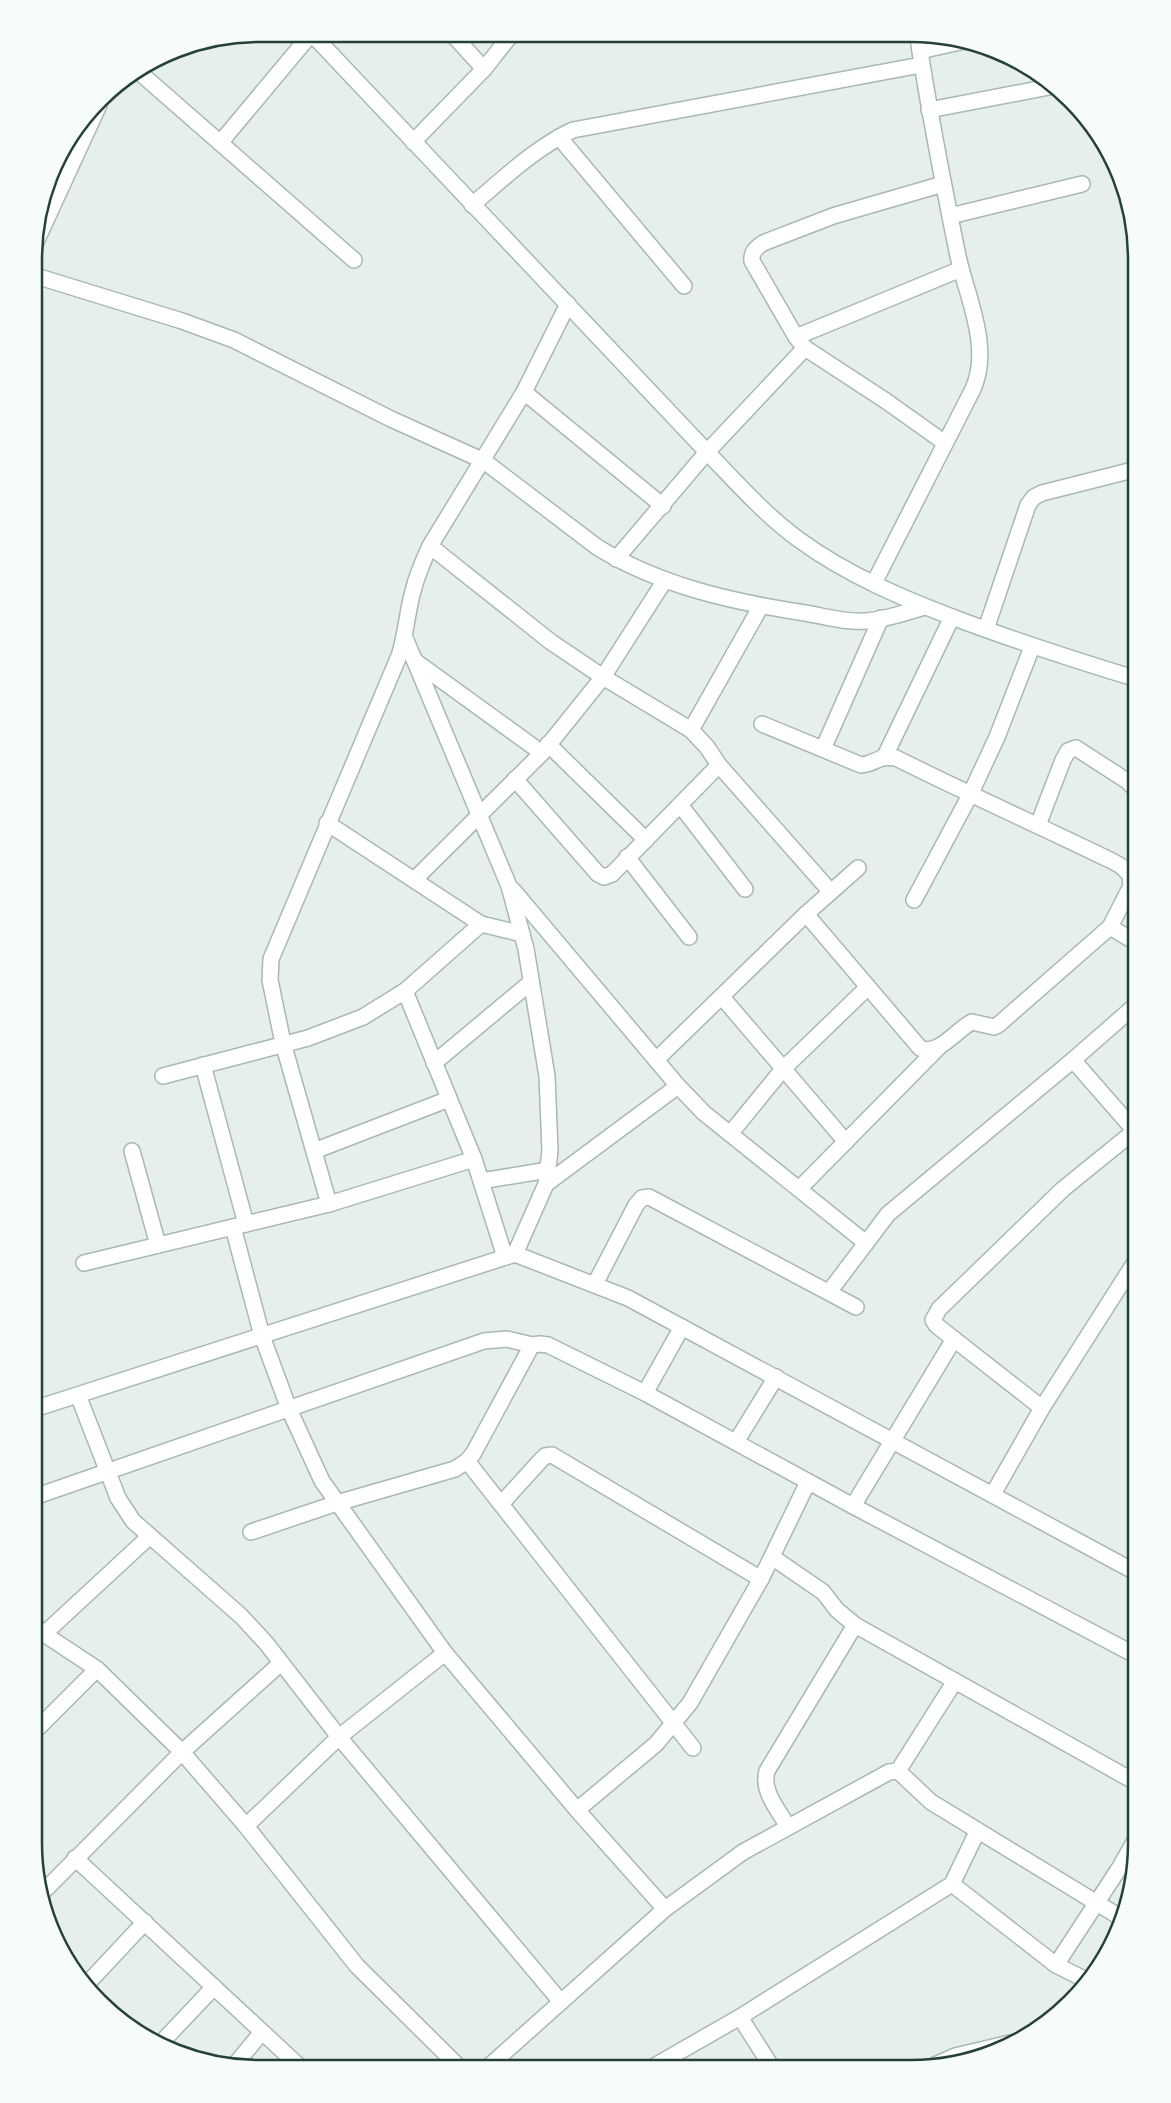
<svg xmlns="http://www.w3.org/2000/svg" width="1171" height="2103" viewBox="0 0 1171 2103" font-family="Figtree,sans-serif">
<rect width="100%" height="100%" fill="#e6efeb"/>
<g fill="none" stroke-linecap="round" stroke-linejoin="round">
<g stroke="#a8b8b2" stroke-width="18">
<g id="street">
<polyline points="453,35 484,69"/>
<polyline points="920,51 964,41"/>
<polyline points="139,72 354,260"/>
<polyline points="929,110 1054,86"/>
<polyline points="559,137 684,286"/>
<polyline points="413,142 484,69 511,35"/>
<polyline points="220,143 311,34"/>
<path d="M943,184L833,216L763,243C756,248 751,252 752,261L796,337L805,348L886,401L945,443"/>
<path d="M472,205C504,178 535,148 573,130L921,65"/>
<polyline points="950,216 1082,184"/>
<polyline points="36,242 99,105"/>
<path d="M36,276L182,321L234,340L391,419L484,461L597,547C660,586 733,602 805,613C824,616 846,623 866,621C885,620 906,612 925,607"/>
<polyline points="796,337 961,269"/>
<polyline points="524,392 663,506"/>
<polyline points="430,546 551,642 603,677 691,730 707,747 719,765 830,891"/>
<polyline points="616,559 707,452 805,348"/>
<path d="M874,583L973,389C980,373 981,358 979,341C976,312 964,284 958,256C943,183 929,111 918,38"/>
<polyline points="986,629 1028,505 1034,497 1042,493 1137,469"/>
<polyline points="405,638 509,886 526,949 547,1076 550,1151 546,1184 515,1254"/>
<polyline points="415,661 542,753"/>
<path d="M762,724L861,765C876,764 877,755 896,758C968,794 1040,826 1112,861L1121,866L1130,875L1131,886L1110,927L998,1025L994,1027L972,1022C957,1029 938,1057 920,1048L806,914"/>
<polyline points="691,730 761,606"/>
<polyline points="548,744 646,840"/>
<polyline points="823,749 881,618"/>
<polyline points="885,756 952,617"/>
<polyline points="515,779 598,874 604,877 612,874 719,765"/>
<polyline points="681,806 745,889"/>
<polyline points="327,823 481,924"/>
<polyline points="1038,825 1063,760 1068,751 1076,748 1127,781 1137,791"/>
<polyline points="627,857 689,937"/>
<polyline points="414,880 542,753 603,677 665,580"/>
<polyline points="513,890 678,1086 704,1113 866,1243"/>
<polyline points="914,900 970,795 997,737 1032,647"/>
<polyline points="1110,927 1137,943"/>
<polyline points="405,991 474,1159 505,1257"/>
<polyline points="722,997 846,1142"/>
<polyline points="656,1060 806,914 858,868"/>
<polyline points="1073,1060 1135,1131"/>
<polyline points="434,1063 531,982"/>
<polyline points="203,1065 246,1224"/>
<polyline points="163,1076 308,1038 363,1017 405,991 481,924 522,934"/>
<polyline points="730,1134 783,1069 868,987"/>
<polyline points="132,1151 158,1245"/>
<polyline points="314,1151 449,1099"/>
<polyline points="481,1181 548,1170"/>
<polyline points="546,1184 678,1086"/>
<polyline points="799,1189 939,1047"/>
<path d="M329,1204L283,1043L270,980L271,959L399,656C406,635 407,612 413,591C417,575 423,561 430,546L524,392L568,304"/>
<polyline points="233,1227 262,1336 289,1409 322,1481 445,1653 577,1810 665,1909"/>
<polyline points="84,1263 329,1204 474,1159"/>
<polyline points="595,1284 636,1205 642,1198 649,1197 856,1307"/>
<polyline points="829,1292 888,1214 1073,1060 1137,1004"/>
<polyline points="645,1393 682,1327"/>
<polyline points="78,1395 118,1498 133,1521 241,1616 266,1643 339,1737 561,2002"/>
<polyline points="1042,1408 936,1325 933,1320 939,1309 1063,1189 1137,1129"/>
<polyline points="34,1409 515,1254 628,1298 1137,1573"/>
<polyline points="736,1442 776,1377"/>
<polyline points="467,1461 693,1748"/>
<polyline points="993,1494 1042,1408 1137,1259"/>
<polyline points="34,1497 484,1341 507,1339 532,1345"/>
<polyline points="501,1504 541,1460 545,1456 552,1455 761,1579"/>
<polyline points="853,1506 954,1339"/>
<polyline points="251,1532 337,1503 455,1469 467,1461 473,1454 532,1345 540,1344 548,1345 645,1393 853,1506 1137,1656"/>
<polyline points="772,1557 823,1592 837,1610 855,1625 1137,1783"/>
<polyline points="34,1625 44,1634 97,1669 182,1752 246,1826 357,1966 460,2068"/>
<polyline points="44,1634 150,1536"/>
<polyline points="34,1732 97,1669"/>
<polyline points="898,1771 955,1681"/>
<polyline points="577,1810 656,1744 690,1703 761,1579 808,1482"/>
<polyline points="246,1826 339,1737 445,1653"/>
<path d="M788,1827C778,1809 761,1791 767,1771L855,1625"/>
<polyline points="75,1858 300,2067"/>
<polyline points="952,1884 1056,1965 1090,1982"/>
<polyline points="42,1893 182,1752 281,1663"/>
<polyline points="1056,1965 1120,1867 1137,1837"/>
<polyline points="86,1985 145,1922"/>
<polyline points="740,2017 773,2069"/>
<polyline points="160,2044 214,1987"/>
<polyline points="935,2065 955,2056 1010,2043"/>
<polyline points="233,2067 262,2032"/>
<polyline points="487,2068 665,1909 743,1852 889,1772 898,1771 931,1802 1123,1919"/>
<polyline points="651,2068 740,2017 952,1884 977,1832"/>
</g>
</g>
<g stroke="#a4bbb3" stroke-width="18">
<path id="secondary" d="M312,34L707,452C736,482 764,514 798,539C847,575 904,599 960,620C1019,642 1078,661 1137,679"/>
</g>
<use href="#street" stroke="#fff" stroke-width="15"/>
<use href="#secondary" stroke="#fff" stroke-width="15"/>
</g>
<path d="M0 0H1171V2103H0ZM259 42H911A217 217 0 0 1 1128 259V1843A217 217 0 0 1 911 2060H259A217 217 0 0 1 42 1843V259A217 217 0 0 1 259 42Z" fill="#f7fbf9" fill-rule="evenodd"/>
<path fill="none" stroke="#24423a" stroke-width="2.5" d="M259 42H911A217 217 0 0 1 1128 259V1843A217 217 0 0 1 911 2060H259A217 217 0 0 1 42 1843V259A217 217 0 0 1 259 42Z"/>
</svg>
